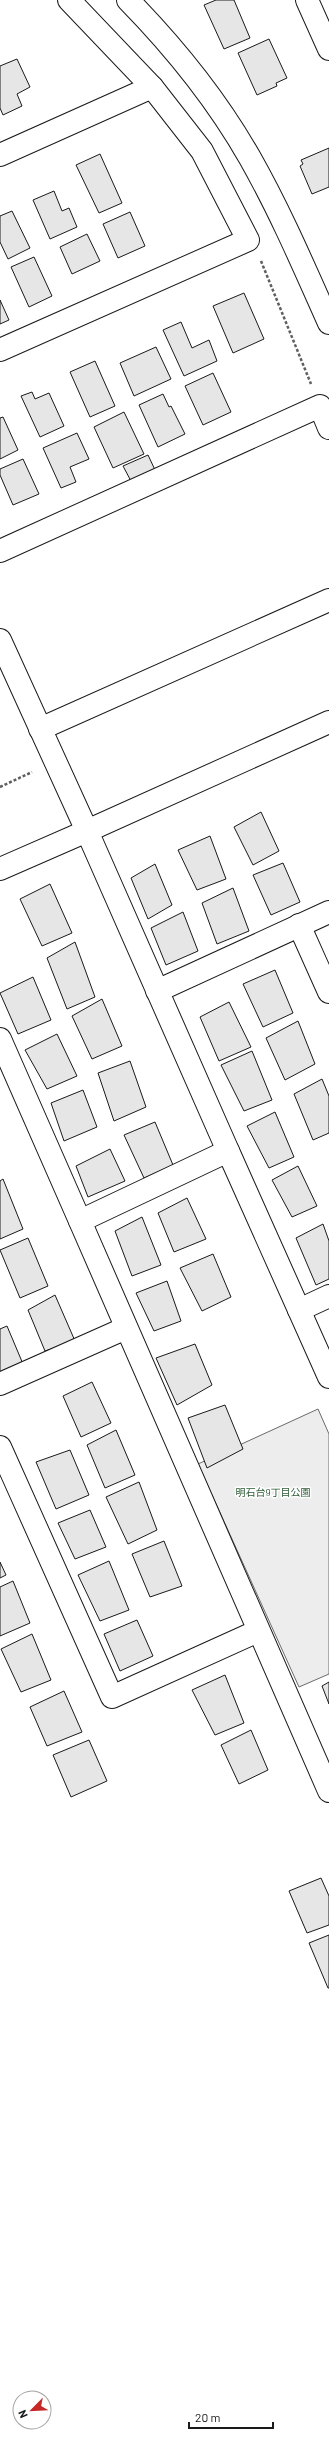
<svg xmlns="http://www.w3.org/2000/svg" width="329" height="2442" viewBox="0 0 329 2442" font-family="Barlow,'Noto Sans JP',sans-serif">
<rect width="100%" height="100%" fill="#fff"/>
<polygon fill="#ededed" stroke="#6a6a6a" points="318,1409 329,1434 329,1674 299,1687 198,1464"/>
<g fill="#e6e6e6" stroke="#1a1a1a">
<polygon points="216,0 234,0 250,38 224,49 204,5"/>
<polygon points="269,39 287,78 276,83 277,86 257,95 238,53"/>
<polygon points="17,59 30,87 17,94 22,106 3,115 0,108 0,66"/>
<polygon points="329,148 329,187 312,194 300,166 303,164 301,160"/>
<polygon points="100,154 122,203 99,213 76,165"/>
<polygon points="54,191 62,211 69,208 77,227 50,239 33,200"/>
<polygon points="12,211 30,248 8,259 0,242 0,216"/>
<polygon points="130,212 145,246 118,258 103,224"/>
<polygon points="87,234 100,261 72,274 60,247"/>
<polygon points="34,257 52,296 29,307 11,267"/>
<polygon points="244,293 264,339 233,353 213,306"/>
<polygon points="0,300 9,320 0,324"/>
<polygon points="181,322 192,348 209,340 217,361 184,376 163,330"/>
<polygon points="156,347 171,379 134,396 120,363"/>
<polygon points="95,361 115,406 90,417 70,372"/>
<polygon points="213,373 231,412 203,425 185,386"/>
<polygon points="32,392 35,399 49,393 64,426 40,437 21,396"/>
<polygon points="163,394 169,407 171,406 185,434 158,447 139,405"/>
<polygon points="124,412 144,454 113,468 94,427"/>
<polygon points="3,417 18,450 0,459 0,418"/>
<polygon points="77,433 89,459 70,467 76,482 61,488 43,448"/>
<polygon points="148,455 156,472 132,483 123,466"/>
<polygon points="23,459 39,494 13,505 0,475 0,469"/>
<polygon points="261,812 279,851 253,865 234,827"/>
<polygon points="210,836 226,879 197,890 178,850"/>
<polygon points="283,863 300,902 271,915 253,875"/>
<polygon points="155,864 172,905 148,919 131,878"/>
<polygon points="50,884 72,933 42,946 20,899"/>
<polygon points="233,888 249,931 217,944 202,903"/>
<polygon points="183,912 198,951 166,965 151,928"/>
<polygon points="75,942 95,997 67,1009 47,958"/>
<polygon points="275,970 293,1013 263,1027 243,984"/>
<polygon points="33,977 51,1020 18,1034 0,993"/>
<polygon points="102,999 122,1046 92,1059 72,1016"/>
<polygon points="229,1002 251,1047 219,1061 200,1017"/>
<polygon points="298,1021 315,1064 285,1080 266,1038"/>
<polygon points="57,1034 77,1076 47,1089 25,1050"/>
<polygon points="252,1051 272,1100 244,1111 221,1065"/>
<polygon points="130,1061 146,1107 114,1121 98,1073"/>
<polygon points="322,1079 329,1096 329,1133 313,1140 294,1094"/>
<polygon points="83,1090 97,1127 64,1141 51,1103"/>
<polygon points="275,1112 294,1157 269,1168 247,1126"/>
<polygon points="155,1122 173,1165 144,1178 124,1135"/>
<polygon points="110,1149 125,1181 88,1197 76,1166"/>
<polygon points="298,1166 317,1206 292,1217 272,1180"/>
<polygon points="3,1179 23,1229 0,1239 0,1181"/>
<polygon points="187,1198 206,1239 174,1252 158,1213"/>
<polygon points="142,1217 161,1265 132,1276 115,1231"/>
<polygon points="323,1224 329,1241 329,1279 316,1285 296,1238"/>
<polygon points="28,1238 48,1286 20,1298 0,1250"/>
<polygon points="213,1254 231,1297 202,1311 180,1268"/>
<polygon points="167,1281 181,1321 154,1331 136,1293"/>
<polygon points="55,1295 75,1341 45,1351 28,1310"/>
<polygon points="7,1326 23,1364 0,1374 0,1329"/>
<polygon points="195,1344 212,1385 177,1405 156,1358"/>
<polygon points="92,1382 111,1423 81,1437 63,1396"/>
<polygon points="225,1405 243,1449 207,1468 188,1418"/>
<polygon points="116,1430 135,1475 105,1488 87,1445"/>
<polygon points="70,1450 89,1495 56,1509 36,1462"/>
<polygon points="139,1482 157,1530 128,1544 106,1497"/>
<polygon points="90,1510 106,1547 75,1559 58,1523"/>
<polygon points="164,1541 182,1586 150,1597 132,1554"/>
<polygon points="109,1561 129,1610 100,1621 78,1575"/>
<polygon points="0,1562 6,1575 0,1578"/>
<polygon points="13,1581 30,1623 0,1636 0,1587"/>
<polygon points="137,1620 153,1656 120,1671 104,1634"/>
<polygon points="32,1634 51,1680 21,1692 1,1649"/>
<polygon points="225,1675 244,1723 215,1735 192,1690"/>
<polygon points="329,1682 329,1704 322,1686"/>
<polygon points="64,1691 82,1732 47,1746 30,1707"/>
<polygon points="251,1730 268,1770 239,1784 221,1745"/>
<polygon points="89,1740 107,1781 71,1797 53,1755"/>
<polygon points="321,1878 329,1896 329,1925 307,1933 289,1891"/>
<polygon points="329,1935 329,1988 328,1988 309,1943"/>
</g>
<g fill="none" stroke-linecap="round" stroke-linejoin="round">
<g stroke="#1a1a1a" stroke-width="24">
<g id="minor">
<path d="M128,0C174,47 217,100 250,158C280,211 304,267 329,323"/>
<polyline points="307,0 329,49"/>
<polyline points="0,155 152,87"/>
<polyline points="0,350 248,240 202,151 152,87 69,0"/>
<polyline points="0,551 320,406 329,428"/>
<polyline points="0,640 87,831 329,722"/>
<polyline points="40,729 329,600"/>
<polyline points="0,869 87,831 228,1151"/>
<polyline points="299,925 329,992"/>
<polyline points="157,991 329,912"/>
<polyline points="0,1039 80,1221"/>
<polyline points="299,1310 329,1296"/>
<polyline points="329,1377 228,1151 80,1221 329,1791"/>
<polyline points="0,1384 126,1328"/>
<polyline points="0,1447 112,1697 258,1631"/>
</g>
</g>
<g stroke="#5f5f5f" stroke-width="2.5" stroke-dasharray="3 2" stroke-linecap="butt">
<polyline points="261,261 311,384"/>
<polyline points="0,787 32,772"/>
</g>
<use href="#minor" stroke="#fff" stroke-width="22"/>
</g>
<g text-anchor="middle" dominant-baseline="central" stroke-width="3" stroke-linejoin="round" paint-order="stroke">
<g font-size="10" fill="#2b5a34" stroke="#fff">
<text x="273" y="1492">明石台9丁目公園</text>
</g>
</g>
<g transform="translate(32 2410) rotate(246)"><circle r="19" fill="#ffffff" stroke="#a3a3a3"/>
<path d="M0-3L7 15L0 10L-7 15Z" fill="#c62828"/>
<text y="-6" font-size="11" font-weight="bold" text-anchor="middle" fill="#1a1a1a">N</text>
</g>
<path d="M189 2422v6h84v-6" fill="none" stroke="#1a1a1a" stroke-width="2"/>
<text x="195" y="2422" font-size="12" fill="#1a1a1a" stroke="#ffffff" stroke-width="3" paint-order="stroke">20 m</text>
</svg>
